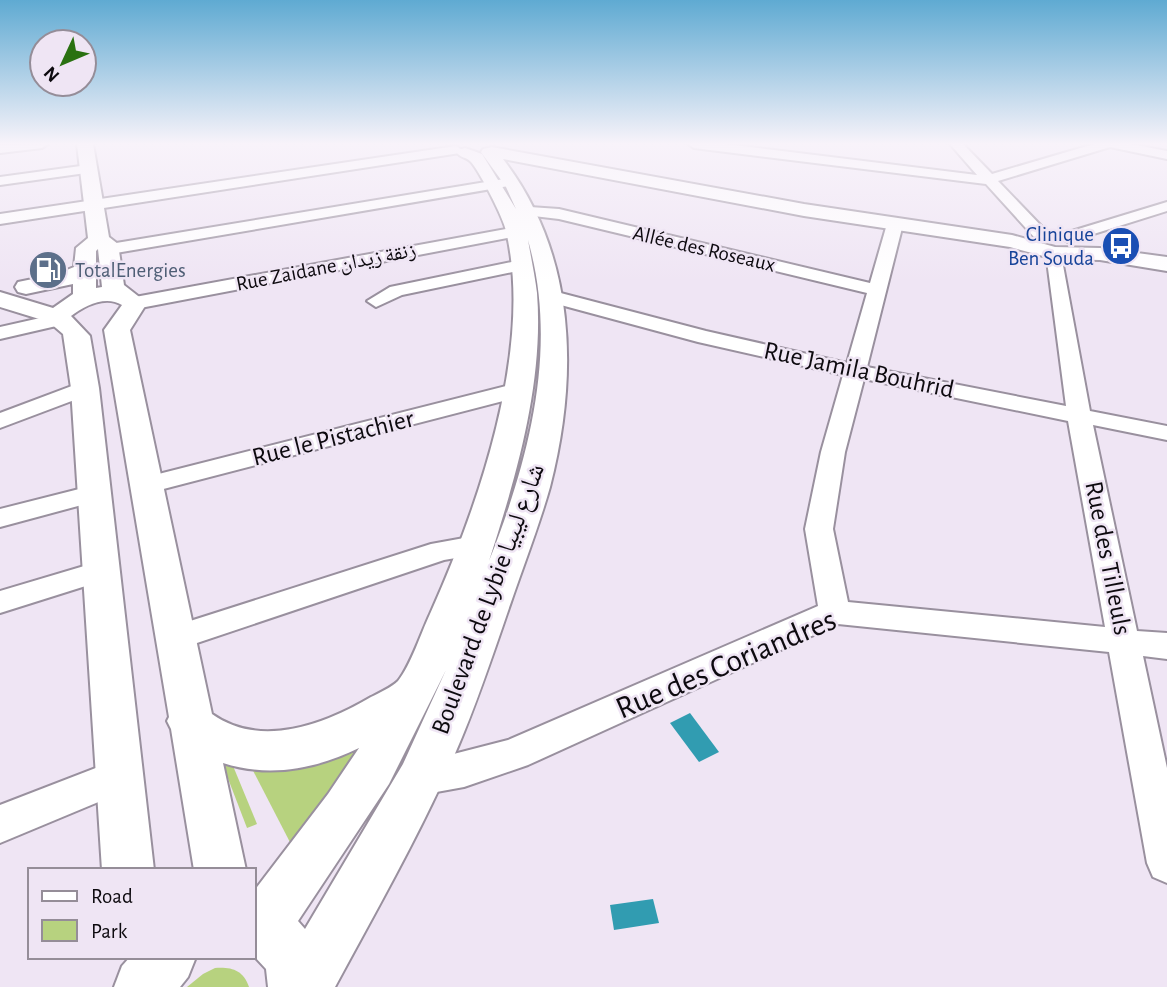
<svg xmlns="http://www.w3.org/2000/svg" width="1167" height="987" viewBox="0 0 1167 987" font-family="'Alegreya Sans','Noto Naskh Arabic',sans-serif">
<rect width="100%" height="100%" fill="#efe5f4"/>
<g fill="#b7d27f">
<polygon points="368,739 294,850 247,759"/>
<polygon points="219,755 231,761 257,824 247,828"/>
<path d="M215,968C232,967 243,970 249,987H187L203,974Z"/>
</g>
<g fill="#319cb1">
<polygon points="690,713 719,752 699,762 670,723"/>
<polygon points="653,899 659,923 614,930 610,905"/>
</g>
<g fill="none" stroke-linecap="round" stroke-linejoin="round">
<g stroke="#99909e" stroke-width="4">
<g id="minor">
<polygon points="48,144 42,148 0,153 0,145"/>
<polygon points="688,144 726,144 977,175 950,144 963,144 992,174 1094,144 1131,144 1167,151 1167,159 1110,147 998,181 1046,231 1048,234 1046,237 1034,237 986,184 694,148"/>
<polygon points="456,146 462,150 460,153 0,224 0,214"/>
<polygon points="88,165 95,169 93,172 0,185 0,177"/>
<polygon points="510,178 517,182 515,185 110,254 102,249 110,244"/>
<polygon points="1167,202 1167,211 1068,242 1060,237 1062,234"/>
<path d="M530,207L559,209L870,283L887,224L889,221H901L903,224L867,367L1066,406L1046,253L1048,249H1060L1090,411L1167,426V440L1093,425L1137,631L1167,633V659L1143,656L1167,768V883L1153,877L1147,863L1109,652L838,624L528,765L464,787L420,795L407,790L401,778L407,766L508,740L818,606L805,529L821,452L843,375L698,342L546,301L544,297L553,291L706,331L847,363L867,293L559,219L525,215L522,212L525,209ZM864,379L1068,421L1105,627L848,602L833,529L845,452Z"/>
<polygon points="517,227 525,232 523,235 135,309 126,303 135,297"/>
<polygon points="521,260 527,261 530,265 527,269 402,295 376,307 367,301 390,287"/>
<polygon points="58,314 65,316 68,320 65,324 0,339 0,327"/>
<polygon points="85,381 93,383 96,388 93,393 0,428 0,413"/>
<polygon points="518,383 526,385 529,390 526,395 148,493 139,491 135,485 139,479"/>
<polygon points="95,485 104,487 108,493 104,499 0,527 0,509"/>
<polygon points="475,536 485,539 489,546 485,553 444,560 173,651 162,648 157,639 162,630 431,544"/>
<polygon points="101,561 111,564 116,571 111,578 0,613 0,591"/>
<polygon points="119,759 132,764 138,776 132,788 0,843 0,805"/>
</g>
</g>
<g stroke="#99909e" stroke-width="4">
<g id="major">
<path d="M77,144H93L109,237L118,244L124,285L147,303L130,330L212,714C261,749 325,724 371,697C379,693 392,687 398,681C411,665 421,633 430,614C478,507 534,348 506,231C504,219 478,168 470,161C466,157 461,158 457,153L459,150L465,148L482,154L516,209L506,187L481,152L483,149L492,147L804,204L1012,235L1055,247L1100,248L1167,257V271L1100,260L1054,259L1010,247L804,216L503,159C576,254 579,374 550,487C539,526 524,564 511,602C493,654 476,706 454,756C419,836 376,911 335,987H268L266,969L254,956V891L328,794L359,748C316,769 269,778 223,763L246,870H194L171,729L167,721L169,717L104,330L122,305C106,295 85,305 71,316L90,336L99,388L154,870H102L71,388L63,334L49,322L0,307V292L53,308L73,294V284L26,294L18,292L15,287L18,282L57,274L74,267L76,248L88,238ZM528,240C559,348 529,460 489,561C516,477 544,383 537,293C535,276 531,258 528,240ZM98,249L102,287L96,288V251ZM446,670L403,764L305,929L298,921L389,784Z"/>
<polygon points="130,957 196,957 188,977 180,987 114,987 122,966"/>
</g>
</g>
<use href="#minor" fill="#fff" fill-rule="evenodd"/>
<use href="#major" fill="#fff" fill-rule="evenodd"/>
</g>
<linearGradient id="sky" x2="0" y2="1"><stop stop-color="#5faad2"/><stop offset="0.51" stop-color="#f8f3fa"/><stop offset="1" stop-color="#f8f3fa" stop-opacity="0"/></linearGradient>
<rect width="1167" height="282" fill="url(#sky)"/>
<defs>
<g id="bus-disc" transform="scale(2.0125)"><circle r="9.5" fill="#1a4fb4" stroke="#efe5f4"/><path d="M-5-6H5V4H4V6H2V4H-2V6H-4V4H-5ZM-3.5-4V0h7V-4ZM-3.5 1.2v1.5H-2V1.2ZM2 1.2v1.5H3.5V1.2Z" fill="#fff"/></g>
<g id="fuel-disc" transform="scale(2.0125)"><circle r="9.5" fill="#5c6f8a" stroke="#efe5f4"/><path d="M-5.5-6h7V0h2V4h1.3V-2.5L3-4.5l.8-.8L6-3V5H2.5V1h-1V6h-7ZM-4.2-4.7v3.2H.2V-4.7Z" fill="#fff"/></g>
</defs>
<g fill-rule="evenodd">
<use href="#bus-disc" x="1121" y="246"/>
<use href="#fuel-disc" x="48" y="270"/>
</g>
<g text-anchor="middle" dominant-baseline="central" stroke-width="5" stroke-linejoin="round" paint-order="stroke">
<g font-size="21" fill="#164399" stroke="#efe5f4" text-anchor="end">
<text x="1094" y="234">Clinique<tspan x="1094" dy="24">Ben Souda</tspan></text>
</g>
<g font-size="21" fill="#0d0a0f" stroke="#efe5f4">
<text transform="translate(704 249) rotate(13)">Allée des Roseaux</text>
<text transform="translate(326 267) rotate(-11)">Rue Zaidane زنقة زيدان</text>
</g>
<g font-size="21" fill="#4e5e75" stroke="#efe5f4" text-anchor="start">
<text x="75" y="270">TotalEnergies</text>
</g>
<g font-size="26" fill="#0d0a0f" stroke="#efe5f4">
<text transform="translate(859 370) rotate(12)">Rue Jamila Bouhrid</text>
<text transform="translate(333 438) rotate(-14)">Rue le Pistachier</text>
<text transform="translate(1108 558) rotate(79)">Rue des Tilleuls</text>
<text transform="translate(488 599) rotate(-70)">Boulevard de Lybie شارع ليبيا</text>
</g>
<g font-size="32" fill="#0d0a0f" stroke="#efe5f4">
<text transform="translate(726 664) rotate(-23)">Rue des Coriandres</text>
</g>
</g>
<rect x="28" y="868" width="228" height="91" fill="#efe5f4" stroke="#958d98" stroke-width="2"/>
<rect x="42" y="891" width="35" height="10" fill="#ffffff" stroke="#958d98" stroke-width="2"/>
<text x="91" y="903" font-size="21" fill="#0d0a0f">Road</text>
<rect x="42" y="920" width="35" height="21" fill="#b7d27f" stroke="#958d98" stroke-width="2"/>
<text x="91" y="938" font-size="21" fill="#0d0a0f">Park</text>
<g transform="translate(63 63) rotate(226)"><circle r="33" fill="#efe5f4" stroke="#958d98" stroke-width="2"/>
<path d="M0-5L12 26L0 18L-12 26Z" fill="#2a7111"/>
<text y="-10" font-size="19" font-weight="bold" text-anchor="middle" fill="#0d0a0f">N</text>
</g>
</svg>
